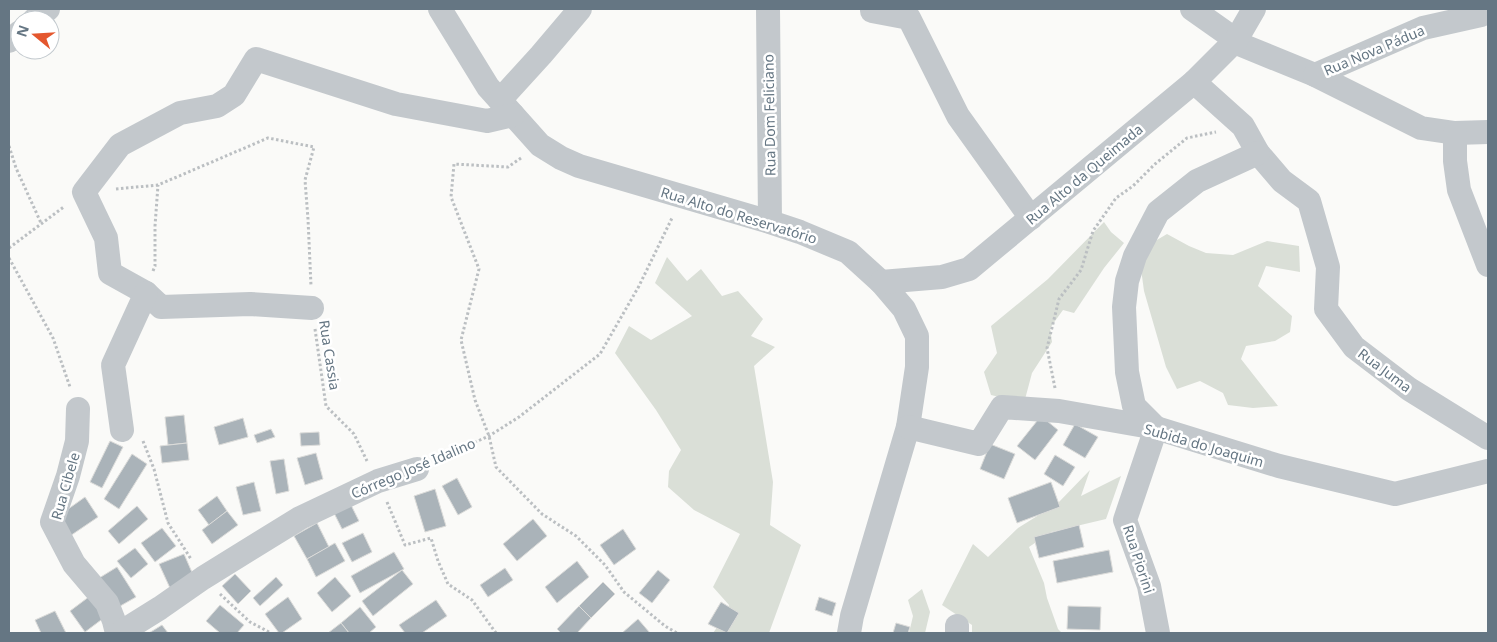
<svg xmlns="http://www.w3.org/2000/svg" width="1497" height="642" viewBox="0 0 1497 642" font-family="'Noto Sans',sans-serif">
<rect width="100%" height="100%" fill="#fafaf8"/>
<g fill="#dadfd7">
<polygon points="1104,222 1111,232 1124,243 1104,268 1074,313 1063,310 1050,328 1052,342 1032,373 1024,403 991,395 984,372 997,353 991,326 1048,279"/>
<polygon points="1167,234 1189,246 1206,253 1233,255 1267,241 1299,246 1300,272 1266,266 1258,286 1292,316 1290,332 1275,341 1246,346 1241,359 1278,406 1253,408 1228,405 1223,393 1200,381 1177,389 1166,367 1144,291 1141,269 1150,244"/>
<polygon points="667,257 687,281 701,269 722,296 738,291 763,319 751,336 775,347 754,366 773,482 770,525 801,545 769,633 713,633 723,619 729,605 713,587 740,534 694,510 668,487 669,471 681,450 656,410 615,353 629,326 651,340 692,316 655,283"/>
<polygon points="1090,470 1081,496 1121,476 1106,519 1051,532 1029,547 1044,583 1047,598 1058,629 1062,633 972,633 972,625 942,605 973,544 988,557 1018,528 1058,503"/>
<polygon points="922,589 930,612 925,633 909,633 913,616 908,600"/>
</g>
<g fill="#aab3b9" stroke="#dcdcda">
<polygon points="184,415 187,443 168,445 165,417"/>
<polygon points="1041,416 1058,430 1035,460 1017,446"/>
<polygon points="243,418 248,437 219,445 214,427"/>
<polygon points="1075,424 1098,437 1085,458 1063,445"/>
<polygon points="271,429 275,437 257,443 254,435"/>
<polygon points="319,432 320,445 301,446 300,433"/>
<polygon points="110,441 123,447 102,488 90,482"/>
<polygon points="187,443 189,460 162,463 160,446"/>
<polygon points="990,444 1015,454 1004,479 980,469"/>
<polygon points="316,453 323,479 305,485 297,458"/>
<polygon points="132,454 147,464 119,509 104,499"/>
<polygon points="1055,455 1075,467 1063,486 1044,474"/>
<polygon points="284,459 289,491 276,494 270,461"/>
<polygon points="457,478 472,507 458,515 442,486"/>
<polygon points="254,482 261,511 243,515 236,487"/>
<polygon points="1051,482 1060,507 1017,523 1008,498"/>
<polygon points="435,489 446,526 425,532 414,496"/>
<polygon points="217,496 227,511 209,525 198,510"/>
<polygon points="85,497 98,517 70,536 57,517"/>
<polygon points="350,503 359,521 342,529 333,511"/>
<polygon points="137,506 148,519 119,544 108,531"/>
<polygon points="227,511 238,525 212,544 202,530"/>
<polygon points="533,519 547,536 517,561 503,544"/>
<polygon points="317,523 329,547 307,559 294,536"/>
<polygon points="1079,525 1084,547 1039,558 1034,537"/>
<polygon points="162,528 176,546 155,562 141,543"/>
<polygon points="623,529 636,549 614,565 600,545"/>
<polygon points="363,533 372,552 352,562 342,543"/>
<polygon points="335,543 345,561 316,577 307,559"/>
<polygon points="135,548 148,564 131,578 117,561"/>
<polygon points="1109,550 1113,572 1057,583 1053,561"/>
<polygon points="394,552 404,569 360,593 351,576"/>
<polygon points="184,554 194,577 170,588 159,564"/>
<polygon points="577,561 589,577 557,603 545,587"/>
<polygon points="117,567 136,597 115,609 96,580"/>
<polygon points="505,568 513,580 488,597 480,585"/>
<polygon points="402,570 413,584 373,616 362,601"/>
<polygon points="658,570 670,580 652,603 639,593"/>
<polygon points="235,574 251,591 238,604 222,586"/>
<polygon points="276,577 283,585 260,606 253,598"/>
<polygon points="335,577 351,596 332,612 317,593"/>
<polygon points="603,582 615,594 591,618 579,606"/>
<polygon points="90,596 105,617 85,632 70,611"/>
<polygon points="288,597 302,619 282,633 279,633 265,614"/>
<polygon points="819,597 836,603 832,616 815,610"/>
<polygon points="436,600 447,616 422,633 405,633 399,625"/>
<polygon points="721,602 739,613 727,633 708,624"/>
<polygon points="220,605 244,625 237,633 220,633 206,621"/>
<polygon points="579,606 591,618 577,633 561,633 557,629"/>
<polygon points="1068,606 1101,607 1100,630 1067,629"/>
<polygon points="360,607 376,627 369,633 349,633 341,623"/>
<polygon points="55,611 66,633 41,633 35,620"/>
<polygon points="638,619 650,633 622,633"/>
<polygon points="341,623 349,633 328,633"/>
<polygon points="896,623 910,627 908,633 893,633"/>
<polygon points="162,625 168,633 149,633"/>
</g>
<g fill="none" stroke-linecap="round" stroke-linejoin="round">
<g stroke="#bbbfc2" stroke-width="3" stroke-dasharray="2.5 2.5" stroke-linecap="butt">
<polyline points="9,146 16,168 41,223"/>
<polyline points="521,158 508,167 454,164 451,197 479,269 461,340 475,400 489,436 496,467 542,514 576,536 605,565 624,592 665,626 677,633"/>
<polyline points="116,189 158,185 268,138 314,147 305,180 308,219 311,286"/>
<polyline points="9,248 65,206"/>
<polyline points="9,258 53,338 70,387"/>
<polyline points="153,271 155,266 155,226 158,185"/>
<polyline points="315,329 326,406 354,434 367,461"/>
<polyline points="1055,388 1047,348 1059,299 1081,270 1093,231 1116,198 1133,186 1155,164 1187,138 1216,132"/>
<polyline points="143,441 154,469 168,523 191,559"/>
<polyline points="438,459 489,436 519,417 600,354 639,286 672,218"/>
<polyline points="387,502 405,545 431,538 438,561 448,584 472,600 496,633"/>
<polyline points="220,594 250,622 271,633"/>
</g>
<g stroke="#c3c8cc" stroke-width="24">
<polyline points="440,9 488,87 540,145 561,158 579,166 770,222 800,232 848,252 881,282 904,309 917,336 917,367 908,427 852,616 849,633"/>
<polyline points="768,9 770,222"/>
<polyline points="872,9 872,11 909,18 958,116 1031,218"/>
<polyline points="1192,9 1236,40"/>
<polyline points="34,20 48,9"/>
<polyline points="9,41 20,32"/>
<polyline points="1234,42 1315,75 1423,28 1481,15 1488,12"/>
<polyline points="1315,75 1421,128 1455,133 1488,132"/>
<polyline points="1194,82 1243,126 1258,153 1282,181 1309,201 1328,267 1326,309 1354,347 1409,389 1488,438"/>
<polyline points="500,100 541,55 580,9"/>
<polyline points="1455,133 1455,161 1459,190 1488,265"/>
<polyline points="881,282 942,277 969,269 1194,82 1236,40 1254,9"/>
<polyline points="312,308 250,304 161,307 146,293 110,273 106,238 84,192 120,145 180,113 217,106 234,95 256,59 396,104 487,121 513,115"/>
<polyline points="78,409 77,441 68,476 52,522 74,564 107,603 114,621 117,633"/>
<polyline points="908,427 979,444 1002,407 1059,411 1156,428 1279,466 1395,494 1488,471"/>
<polyline points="122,430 113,365 146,293"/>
<polyline points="120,633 160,608 203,578 300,518 378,481 417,469"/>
<polyline points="957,633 957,626"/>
<polyline points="1158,633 1149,586 1125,520 1156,428 1134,406 1127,372 1124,307 1127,281 1135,256 1158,212 1197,181 1258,153"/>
</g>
</g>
<g text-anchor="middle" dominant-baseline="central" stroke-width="5" stroke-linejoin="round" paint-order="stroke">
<g font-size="14" fill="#657683" stroke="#fff">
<text transform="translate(1374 50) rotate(-23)">Rua Nova Pádua</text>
<text transform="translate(769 115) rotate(-91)">Rua Dom Feliciano</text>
<text transform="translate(1084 174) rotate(-40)">Rua Alto da Queimada</text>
<text transform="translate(739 215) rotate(17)">Rua Alto do Reservatório</text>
<text transform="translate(330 355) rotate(81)">Rua Cassia</text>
<text transform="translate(1385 370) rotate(37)">Rua Juma</text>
<text transform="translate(1204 445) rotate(16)">Subida do Joaquim</text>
<text transform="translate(413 468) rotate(-23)">Córrego José Idalino</text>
<text transform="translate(65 486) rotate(-74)">Rua Cibele</text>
<text transform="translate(1139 559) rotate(72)">Rua Piorini</text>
</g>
</g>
<rect width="1497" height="642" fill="none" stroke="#657683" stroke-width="20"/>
<g transform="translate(35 35) rotate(288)"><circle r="24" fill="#ffffff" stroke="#c1c8cd"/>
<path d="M0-4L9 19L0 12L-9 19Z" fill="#e4572e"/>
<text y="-8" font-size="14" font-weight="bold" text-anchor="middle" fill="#657683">N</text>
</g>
</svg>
